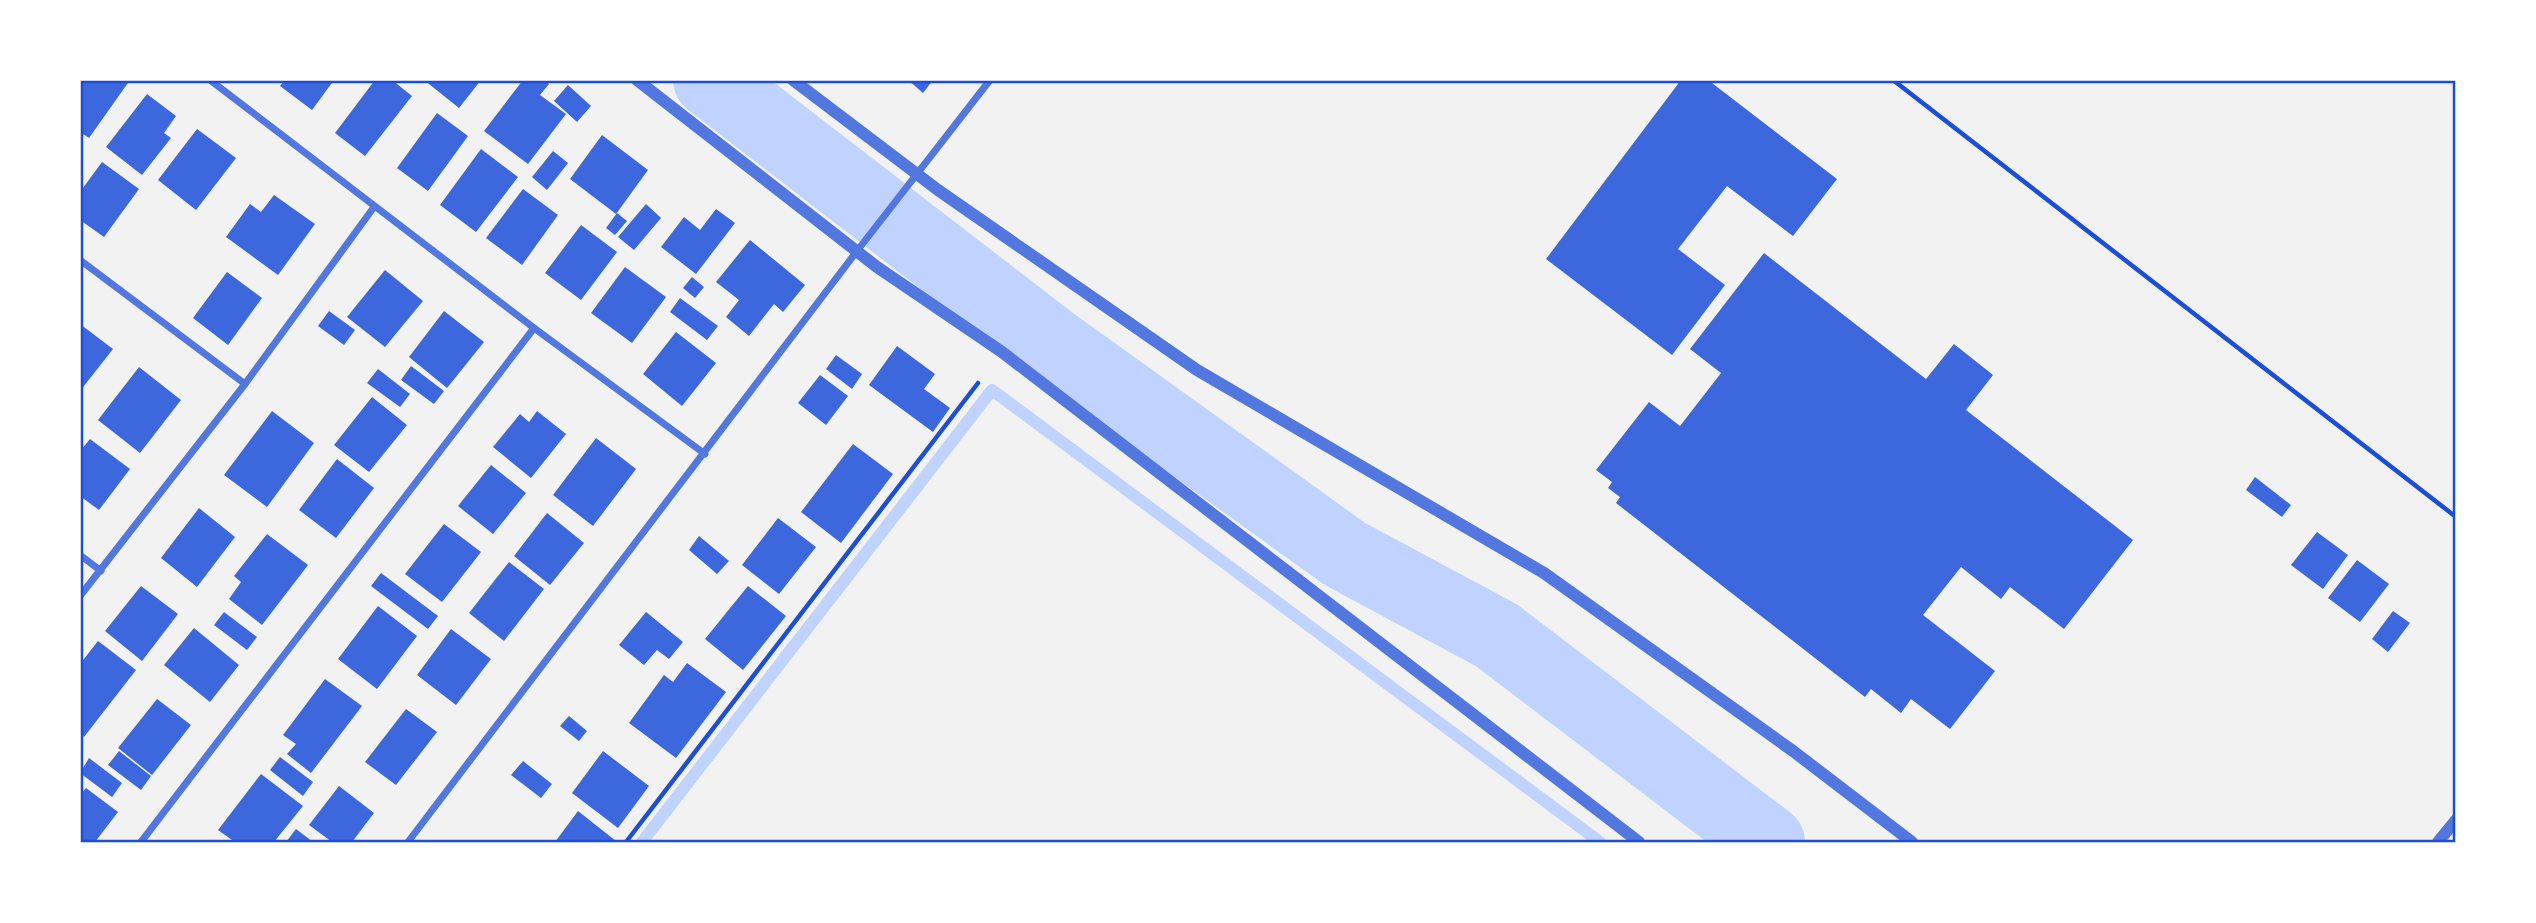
<svg xmlns="http://www.w3.org/2000/svg" width="2536" height="923" viewBox="0 0 2536 923" font-family="'Noto Serif',serif">
<rect width="100%" height="100%" fill="#f2f2f2"/>
<g fill="none" stroke-linecap="round" stroke-linejoin="round">
<polyline stroke="#bfd3fe" stroke-width="12" points="642,842 992,390 1600,842"/>
<polyline stroke="#bfd3fe" stroke-width="74" points="710,80 1050,342 1345,554 1496,635 1768,842"/>
</g>
<g fill="#3d67dc">
<polygon points="80,80 130,80 89,138 80,132"/>
<polygon points="285,80 334,80 312,110 280,86"/>
<polygon points="375,80 392,80 412,96 365,156 335,133"/>
<polygon points="424,80 481,80 459,108"/>
<polygon points="523,80 545,80 549,84 540,95 566,114 528,164 484,131"/>
<polygon points="908,80 933,80 923,93"/>
<polygon points="1681,80 1708,80 1837,179 1793,236 1727,186 1678,249 1725,285 1672,355 1546,259"/>
<polygon points="568,85 591,106 577,122 554,101"/>
<polygon points="147,94 176,116 164,133 171,138 142,175 106,147"/>
<polygon points="437,113 468,136 428,191 397,168"/>
<polygon points="197,129 236,158 196,210 158,180"/>
<polygon points="602,135 648,170 616,214 570,179"/>
<polygon points="481,149 518,177 476,232 440,205"/>
<polygon points="553,151 568,163 547,190 532,177"/>
<polygon points="102,162 139,189 104,237 80,220 80,192"/>
<polygon points="523,189 558,215 522,265 486,238"/>
<polygon points="274,195 315,224 278,275 226,237 250,204 261,212"/>
<polygon points="646,204 661,218 634,250 618,237"/>
<polygon points="716,209 735,223 696,274 661,247 684,217 700,230"/>
<polygon points="617,213 627,221 615,235 606,228"/>
<polygon points="581,225 617,252 581,300 545,273"/>
<polygon points="750,240 805,285 783,312 774,304 749,336 726,317 739,300 716,282"/>
<polygon points="1764,253 1926,379 1954,344 1993,375 1966,410 2133,540 2064,629 2010,587 2001,599 1961,567 1923,615 1995,671 1950,729 1911,699 1901,713 1871,689 1865,697 1616,503 1620,497 1608,488 1612,482 1596,470 1649,402 1680,426 1721,373 1690,349"/>
<polygon points="625,267 666,297 632,343 591,313"/>
<polygon points="385,270 423,301 385,347 347,317"/>
<polygon points="227,272 262,298 228,345 193,318"/>
<polygon points="692,277 704,287 695,298 683,288"/>
<polygon points="680,298 718,326 707,340 670,312"/>
<polygon points="329,311 355,330 344,345 318,326"/>
<polygon points="444,311 484,342 447,388 409,357"/>
<polygon points="80,324 113,349 80,391"/>
<polygon points="676,332 716,363 682,406 643,374"/>
<polygon points="897,346 935,374 924,389 950,408 933,432 869,385"/>
<polygon points="836,355 862,374 852,389 826,369"/>
<polygon points="411,366 444,391 434,404 401,380"/>
<polygon points="139,367 181,400 140,453 98,420"/>
<polygon points="378,369 410,394 400,407 367,383"/>
<polygon points="820,375 848,396 826,425 798,403"/>
<polygon points="372,397 407,425 369,472 334,445"/>
<polygon points="272,411 314,443 267,507 224,475"/>
<polygon points="537,411 566,434 531,478 493,447 520,414 529,422"/>
<polygon points="596,438 636,469 593,526 553,495"/>
<polygon points="90,439 130,469 99,510 80,496 80,451"/>
<polygon points="853,444 893,474 841,543 801,512"/>
<polygon points="337,459 374,488 336,538 299,510"/>
<polygon points="491,465 526,493 493,534 458,506"/>
<polygon points="2255,477 2291,505 2282,517 2246,490"/>
<polygon points="199,508 235,537 197,587 161,558"/>
<polygon points="547,513 584,543 550,585 514,556"/>
<polygon points="778,518 816,547 779,594 742,565"/>
<polygon points="444,524 481,552 442,602 405,574"/>
<polygon points="2317,532 2348,555 2323,589 2291,565"/>
<polygon points="267,534 308,565 262,625 229,599 241,582 234,576"/>
<polygon points="699,536 729,561 717,574 689,550"/>
<polygon points="2357,560 2389,584 2360,622 2328,598"/>
<polygon points="509,562 544,589 504,641 469,613"/>
<polygon points="381,573 438,616 428,629 371,586"/>
<polygon points="141,586 178,614 142,661 105,631"/>
<polygon points="748,586 786,616 743,670 705,639"/>
<polygon points="378,606 417,636 377,689 338,659"/>
<polygon points="2393,611 2410,623 2388,652 2372,639"/>
<polygon points="224,612 257,637 247,650 214,625"/>
<polygon points="646,612 683,642 669,659 657,650 644,665 619,645"/>
<polygon points="194,628 239,665 210,702 164,665"/>
<polygon points="451,629 491,659 456,705 417,675"/>
<polygon points="98,641 136,670 84,737 80,734 80,664"/>
<polygon points="687,663 726,692 676,758 629,723 664,675 673,682"/>
<polygon points="325,679 362,706 311,773 287,754 296,744 283,735"/>
<polygon points="157,699 191,725 152,775 118,748"/>
<polygon points="406,709 437,732 396,785 365,762"/>
<polygon points="569,716 587,731 579,741 560,726"/>
<polygon points="119,751 151,776 141,790 108,765"/>
<polygon points="603,751 649,786 618,828 572,793"/>
<polygon points="280,757 313,782 303,796 270,770"/>
<polygon points="89,758 122,783 112,797 80,773"/>
<polygon points="523,761 552,784 541,798 511,775"/>
<polygon points="261,774 303,806 274,842 235,842 218,830"/>
<polygon points="339,786 374,813 352,842 332,842 309,825"/>
<polygon points="86,788 118,812 95,842 80,842 80,795"/>
<polygon points="578,811 616,841 615,842 555,842"/>
<polygon points="296,829 313,842 286,842"/>
</g>
<g fill="none" stroke-linecap="round" stroke-linejoin="round">
<g stroke="#1d4ed8" stroke-width="4.5">
<polyline points="1893,80 2456,517"/>
<polyline points="626,842 978,383"/>
</g>
<g stroke="#5277de" stroke-width="7">
<polyline points="210,80 534,328 705,454"/>
<polyline points="80,260 245,384"/>
<polyline points="80,555 101,571"/>
<polyline points="80,596 245,384 374,207"/>
<polyline points="141,842 534,328"/>
<polyline points="408,842 857,251 990,80"/>
</g>
<g stroke="#5277de" stroke-width="12">
<polyline points="637,80 877,267 1002,352 1639,842"/>
<polyline points="793,80 938,190 1197,370 1544,573 1793,751 1912,842"/>
<polyline points="2438,842 2456,820"/>
</g>
</g>
<rect width="2536" height="923" fill="none" stroke="#ffffff" stroke-width="164"/>
<rect x="82" y="82" width="2372" height="759" fill="none" stroke="#1d4ed8" stroke-width="2.5"/>
</svg>
